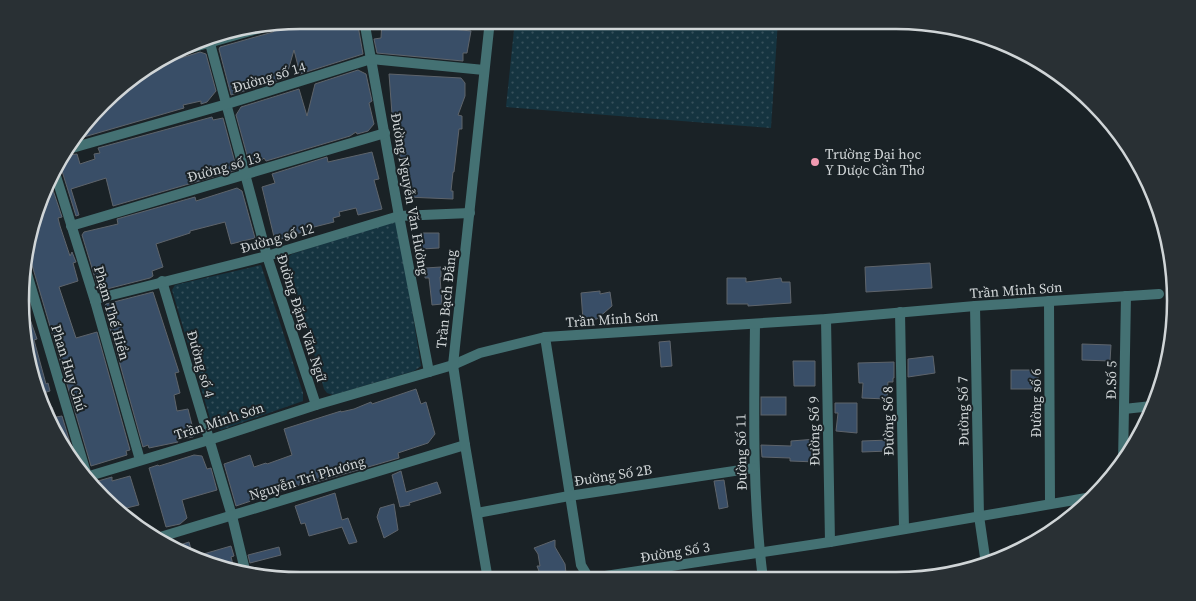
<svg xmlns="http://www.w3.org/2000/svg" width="1196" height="601" viewBox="0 0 1196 601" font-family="'Source Serif 4',serif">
<defs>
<pattern id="grass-dots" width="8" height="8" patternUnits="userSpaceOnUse" patternTransform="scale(1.25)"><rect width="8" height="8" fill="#153440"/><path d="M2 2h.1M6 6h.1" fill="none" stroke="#36505b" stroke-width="1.8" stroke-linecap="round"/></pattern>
</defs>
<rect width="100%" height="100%" fill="#1a2226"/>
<g fill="url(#grass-dots)">
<polygon points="515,20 778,20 771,128 506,107"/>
<polygon points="392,221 398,223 421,366 414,371 333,395 327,393 324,389 287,258 292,254"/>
<polygon points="261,265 303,393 303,401 221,430 212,425 172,290 175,285 179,284"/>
</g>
<g fill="#394e67" stroke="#5e646b">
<polygon points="310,20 357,20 363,54 300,74 294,50 286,78 231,95 219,49 220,47 273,32 277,28"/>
<polygon points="382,20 443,20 443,28 471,31 467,53 463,53 463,61 377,53 374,39 381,38"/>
<polygon points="200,52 206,54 216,91 207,102 201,104 201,101 183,105 184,108 70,141 130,78 174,54 178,57 181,58"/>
<polygon points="358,70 366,74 372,101 369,103 374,124 368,131 357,134 356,132 350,136 266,161 264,158 259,163 250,166 236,115 241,107 299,89 307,116 315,84"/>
<polygon points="389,74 461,78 465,83 465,96 458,115 462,116 462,129 459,129 454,172 453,172 451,191 453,191 453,199 406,197 406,188 403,188 404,176 392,114"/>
<polygon points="212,117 213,120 223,118 237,170 113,206 106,178 71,189 79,215 76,216 62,171 58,167 62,156 77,154 80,164 95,159 94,154 100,153 98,148"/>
<polygon points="372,152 379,179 374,180 382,209 358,215 356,208 339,212 340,216 333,218 334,222 306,229 306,231 275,241 262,187 275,183 272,174 327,157 328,162"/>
<polygon points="51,184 62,217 58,218 60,226 70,256 72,252 76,262 73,263 78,281 59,287 76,338 97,332 130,450 126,451 127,455 91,466 32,265 25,253 25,246"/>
<polygon points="237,188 242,191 255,238 231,244 225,222 190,231 190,233 156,244 163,267 152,271 153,276 150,278 99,291 82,235 84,232 118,224 117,219 195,197 196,201"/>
<polygon points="420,233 439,233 439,248 421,249"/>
<polygon points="930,263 932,288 866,292 865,267"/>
<polygon points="441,267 441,277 440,277 442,304 432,305 429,278 425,278 425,268"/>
<polygon points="727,278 746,278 746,282 781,278 782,282 790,282 791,303 748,306 748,304 727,304"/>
<polygon points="600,291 600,294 610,292 612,306 597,319 583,320 581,293"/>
<polygon points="153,292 179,372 175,373 180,393 174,395 177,411 188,409 194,433 193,437 177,440 178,442 149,448 148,445 143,447 104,307 106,304"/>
<polygon points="24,302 37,339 34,340 46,384 48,383 50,391 40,394 22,337"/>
<polygon points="670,341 672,366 661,367 659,342"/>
<polygon points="1082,344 1111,345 1110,361 1082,360"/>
<polygon points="933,356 935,373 908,377 908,359"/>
<polygon points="793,361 815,361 815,386 794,386"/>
<polygon points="894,362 894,378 893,378 893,382 888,382 887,399 862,398 863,383 859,383 858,363"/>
<rect x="1011" y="370" width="27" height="19"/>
<polygon points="416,389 421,404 426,402 435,434 428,443 398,453 399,458 306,485 305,483 236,506 224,464 250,455 254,467 266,463 267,464 292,455 284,429 341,411 341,412 354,409 371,402 372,404"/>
<rect x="761" y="397" width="25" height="18"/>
<polygon points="835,403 857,403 857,433 836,431 838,413 835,413"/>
<polygon points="52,407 56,417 62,416 74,456 71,456 49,424 44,410"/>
<polygon points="816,439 816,462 790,461 790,458 762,457 761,445 791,446 791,441"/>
<polygon points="889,440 889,451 862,452 862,441"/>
<polygon points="194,455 202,456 207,469 211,468 217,490 182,500 187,518 180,524 166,527 149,468 158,465 159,466"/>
<polygon points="401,471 406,492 437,482 441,493 409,503 410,505 400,507 392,475"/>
<polygon points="130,476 139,505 118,510 102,499 91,483 112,477 112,481"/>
<polygon points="724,480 728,507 719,509 714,481"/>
<polygon points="335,493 342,520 348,518 357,542 349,544 342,527 309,536 305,523 301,524 295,506"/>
<polygon points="394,504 398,530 384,538 377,517 380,508"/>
<polygon points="555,540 555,547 565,564 566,573 542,579 537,566 540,566 538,554 534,548"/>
<polygon points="189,542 193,556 177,552 170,548"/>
<polygon points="231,546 234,556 231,557 234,568 193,557"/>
<polygon points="279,547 281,555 250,563 248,555"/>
</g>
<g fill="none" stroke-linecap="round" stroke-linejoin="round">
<g stroke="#447173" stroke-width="10">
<polyline points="364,20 399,216 429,372"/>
<polyline points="208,36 267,256 316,405"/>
<polyline points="180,51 271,25"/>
<polyline points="65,150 227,104 371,59 484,70"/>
<polyline points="55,173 95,301 140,460"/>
<polyline points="71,226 385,133"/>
<polyline points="25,267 87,476"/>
<polyline points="162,281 232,516 245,570"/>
<polyline points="95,301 96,299 267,256 399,216 470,213"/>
<polyline points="1049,301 1050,504"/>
<polyline points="975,306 979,516 986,564"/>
<polyline points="900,312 904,529"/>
<polyline points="826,319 830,542"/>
<path d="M755,324C754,409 752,494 763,579"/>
<polyline points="545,337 581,565 587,575 592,578 830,542 1092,497"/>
<polyline points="1124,409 1152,406"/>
<polyline points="1123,463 1126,296"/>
<polyline points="86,477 209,440 316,405 453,365 480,353 545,337 826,319 975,306 1159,294"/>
<polyline points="477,513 569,496 754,468"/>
<polyline points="157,538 465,445"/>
</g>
<polyline stroke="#447173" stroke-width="10" points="488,580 465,445 453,365 490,20"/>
</g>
<circle fill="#f19ab1" stroke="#1a2226" stroke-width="2" cx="815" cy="162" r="5"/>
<g text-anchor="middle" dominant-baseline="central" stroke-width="4" stroke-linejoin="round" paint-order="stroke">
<g font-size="14" fill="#d0d5d7" stroke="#1a2226">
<text transform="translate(269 77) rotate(-17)">Đường số 14</text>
<text transform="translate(224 167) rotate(-16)">Đường số 13</text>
<text transform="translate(410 194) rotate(80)">Đường Nguyễn Văn Hưởng</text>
<text transform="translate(277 238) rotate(-16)">Đường số 12</text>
<text transform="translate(1016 290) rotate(-4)">Trần Minh Sơn</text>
<text transform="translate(446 299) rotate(-84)">Trần Bạch Đằng</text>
<text transform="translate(112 313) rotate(74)">Phạm Thế Hiển</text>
<text transform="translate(302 318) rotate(72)">Đường Đặng Văn Ngữ</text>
<text transform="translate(612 319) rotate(-4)">Trần Minh Sơn</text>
<text transform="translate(201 364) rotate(74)">Đường số 4</text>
<text transform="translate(69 368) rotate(73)">Phan Huy Chú</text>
<text transform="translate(1111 380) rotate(-89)">Đ.Số 5</text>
<text transform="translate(1036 403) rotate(-90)">Đường số 6</text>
<text transform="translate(963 411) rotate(-91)">Đường Số 7</text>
<text transform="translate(219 421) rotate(-18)">Trần Minh Sơn</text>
<text transform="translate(888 421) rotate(-91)">Đường Số 8</text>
<text transform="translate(814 431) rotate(-91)">Đường Số 9</text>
<text transform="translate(741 452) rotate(-91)">Đường Số 11</text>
<text transform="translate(613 475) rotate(-9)">Đường Số 2B</text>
<text transform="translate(307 478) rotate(-17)">Nguyễn Tri Phương</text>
<text transform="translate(675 552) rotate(-9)">Đường Số 3</text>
</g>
<g font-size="14" fill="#d0d5d7" stroke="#1a2226" text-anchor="start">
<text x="825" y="154">Trường Đại học<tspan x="825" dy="16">Y Dược Cần Thơ</tspan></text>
</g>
</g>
<path d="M0 0H1196V601H0ZM300 29H896A271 271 0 0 1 1167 300V301A271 271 0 0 1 896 572H300A271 271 0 0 1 29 301V300A271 271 0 0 1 300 29Z" fill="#293034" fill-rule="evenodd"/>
<path fill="none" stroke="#d0d5d7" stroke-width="2.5" d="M300 29H896A271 271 0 0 1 1167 300V301A271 271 0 0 1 896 572H300A271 271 0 0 1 29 301V300A271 271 0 0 1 300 29Z"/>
</svg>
